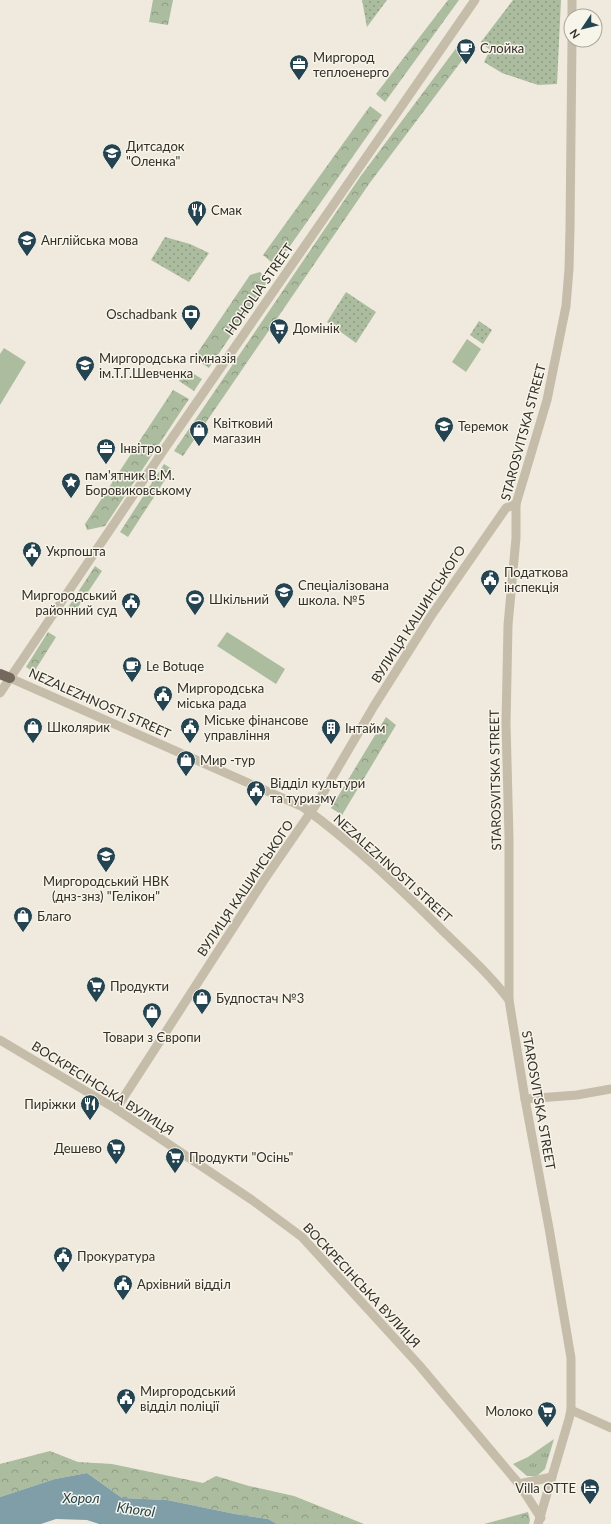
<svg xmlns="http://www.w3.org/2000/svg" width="611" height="1524" viewBox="0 0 611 1524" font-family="Lato,sans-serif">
<defs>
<pattern id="grass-tufts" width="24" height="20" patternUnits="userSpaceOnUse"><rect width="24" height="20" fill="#acbc9f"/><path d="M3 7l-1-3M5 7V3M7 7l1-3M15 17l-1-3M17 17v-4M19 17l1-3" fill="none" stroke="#8d9982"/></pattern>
<pattern id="forest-crowns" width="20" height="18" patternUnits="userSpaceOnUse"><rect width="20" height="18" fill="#acbc9f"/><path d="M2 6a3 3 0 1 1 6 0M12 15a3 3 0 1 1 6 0" fill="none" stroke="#8d9982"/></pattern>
<pattern id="park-dots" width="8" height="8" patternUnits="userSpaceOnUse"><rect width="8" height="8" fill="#acbc9f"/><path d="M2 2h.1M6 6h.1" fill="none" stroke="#8d9982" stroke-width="1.8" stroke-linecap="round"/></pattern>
</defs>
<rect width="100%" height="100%" fill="#efeadd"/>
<polygon fill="url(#grass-tufts)" points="554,1439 545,1469 537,1476 527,1476 513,1464 528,1457"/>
<g fill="url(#forest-crowns)">
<polygon points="153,0 173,0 168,25 149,22"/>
<polygon points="448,0 459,0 385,102 376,94"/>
<polygon points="457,47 466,55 369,184 183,456 174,451 360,177"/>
<polygon points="370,106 382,115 276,266 263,255"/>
<polygon points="260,272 268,281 209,368 194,358 250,275"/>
<polygon points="186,369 202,379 194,391 179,381"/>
<polygon points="173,390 189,399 105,526 87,530 85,524"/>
<polygon points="164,464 172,469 128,537 120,532"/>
<polygon points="95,566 102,571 74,613 67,609"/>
<polygon points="48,632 56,637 34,672 26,667"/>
<polygon points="386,717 396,725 342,815 331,808"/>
<polygon points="50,1451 78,1462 112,1464 203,1483 216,1476 249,1486 294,1496 364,1524 277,1524 268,1519 235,1514 167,1500 122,1498 87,1473 55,1479 0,1497 0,1464"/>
<polygon points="528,1512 530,1520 529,1524 484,1524"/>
</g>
<g fill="url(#park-dots)">
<polygon points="362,0 387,0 367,27"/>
<polygon points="513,0 561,0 557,84 538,85 502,73 484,62 490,50 481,42"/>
<polygon points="165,237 190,244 209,253 189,282 151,260"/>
<polygon points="346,292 376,312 356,343 327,322"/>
<polygon points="479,321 492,330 483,344 470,335"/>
</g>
<g fill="#acbc9f">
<polygon points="467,339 481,349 466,372 452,362"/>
<polygon points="4,348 26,362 0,405 0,354"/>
<polygon points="227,632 285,669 276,684 217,646"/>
</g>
<polygon fill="#7f9ea8" points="87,1473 122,1498 167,1500 235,1514 268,1519 277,1524 99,1524 87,1520 56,1519 41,1524 0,1524 0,1497 55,1479"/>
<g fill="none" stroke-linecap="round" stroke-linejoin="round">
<g stroke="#c5bdaa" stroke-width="9">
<polyline points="572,16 572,0"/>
<path d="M10,678L303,807C354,844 400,888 444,932C467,954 490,975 509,1000"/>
<polyline points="0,693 163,451 475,0"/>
<polyline points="0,1040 116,1109 252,1200 302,1237 419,1365 519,1484 541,1518"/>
<polyline points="525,1099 577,1095 611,1089"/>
<polyline points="116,1109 264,880 319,800 374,706 431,616 506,508 516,504"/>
<polyline points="571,1410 611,1428"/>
<polyline points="519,1484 552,1477"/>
<polyline points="538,1524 569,1419 571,1410 571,1358 549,1228 525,1099 509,1000 509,838 506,723 508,625 516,538 516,504 547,400 566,306 569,269 570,228 572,40"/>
</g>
<polyline stroke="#74695c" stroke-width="10" points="0,674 10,678"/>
</g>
<defs>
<g id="cafe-pin" transform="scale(1)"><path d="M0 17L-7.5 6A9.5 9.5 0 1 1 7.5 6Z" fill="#234450" stroke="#f7f4e9"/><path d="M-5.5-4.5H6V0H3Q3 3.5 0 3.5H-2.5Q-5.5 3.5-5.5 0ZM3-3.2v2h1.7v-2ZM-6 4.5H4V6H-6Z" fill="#fff"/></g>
<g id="office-pin" transform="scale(1)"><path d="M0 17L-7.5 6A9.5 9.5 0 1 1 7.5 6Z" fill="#234450" stroke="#f7f4e9"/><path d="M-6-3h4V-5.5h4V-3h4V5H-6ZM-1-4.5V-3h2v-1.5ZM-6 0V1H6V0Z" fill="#fff"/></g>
<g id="school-pin" transform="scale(1)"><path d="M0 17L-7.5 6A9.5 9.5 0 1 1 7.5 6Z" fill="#234450" stroke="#f7f4e9"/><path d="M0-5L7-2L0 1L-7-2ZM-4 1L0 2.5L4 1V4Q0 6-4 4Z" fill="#fff"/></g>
<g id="restaurant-pin" transform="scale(1)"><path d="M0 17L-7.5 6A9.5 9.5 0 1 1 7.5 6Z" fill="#234450" stroke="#f7f4e9"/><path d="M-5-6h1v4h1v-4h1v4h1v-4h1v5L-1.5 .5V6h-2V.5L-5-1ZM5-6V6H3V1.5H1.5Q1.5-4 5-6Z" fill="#fff"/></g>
<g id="bank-pin" transform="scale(1)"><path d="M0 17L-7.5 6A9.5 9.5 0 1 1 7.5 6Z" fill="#234450" stroke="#f7f4e9"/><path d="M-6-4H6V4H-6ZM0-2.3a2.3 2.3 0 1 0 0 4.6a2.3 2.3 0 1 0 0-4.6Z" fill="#fff"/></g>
<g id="supermarket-pin" transform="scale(1)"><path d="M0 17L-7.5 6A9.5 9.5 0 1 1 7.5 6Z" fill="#234450" stroke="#f7f4e9"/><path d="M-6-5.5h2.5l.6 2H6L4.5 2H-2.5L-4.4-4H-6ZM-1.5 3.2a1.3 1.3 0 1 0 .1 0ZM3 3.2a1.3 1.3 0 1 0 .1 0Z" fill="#fff"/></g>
<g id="shop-pin" transform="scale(1)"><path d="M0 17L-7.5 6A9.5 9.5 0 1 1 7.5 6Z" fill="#234450" stroke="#f7f4e9"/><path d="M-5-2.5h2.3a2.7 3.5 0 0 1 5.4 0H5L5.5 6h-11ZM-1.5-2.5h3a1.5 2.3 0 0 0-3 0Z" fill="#fff"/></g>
<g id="sight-pin" transform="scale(1)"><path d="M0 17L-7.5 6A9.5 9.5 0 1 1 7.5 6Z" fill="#234450" stroke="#f7f4e9"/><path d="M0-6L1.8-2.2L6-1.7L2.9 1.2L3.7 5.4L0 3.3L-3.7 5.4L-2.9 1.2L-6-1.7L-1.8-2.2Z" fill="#fff"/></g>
<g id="civic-pin" transform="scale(1)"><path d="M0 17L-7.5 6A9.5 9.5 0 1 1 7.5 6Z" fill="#234450" stroke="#f7f4e9"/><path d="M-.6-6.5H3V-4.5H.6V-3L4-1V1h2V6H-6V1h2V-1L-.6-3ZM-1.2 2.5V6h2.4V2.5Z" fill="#fff"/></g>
<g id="stadium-pin" transform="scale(1)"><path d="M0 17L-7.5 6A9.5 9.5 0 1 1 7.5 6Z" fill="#234450" stroke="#f7f4e9"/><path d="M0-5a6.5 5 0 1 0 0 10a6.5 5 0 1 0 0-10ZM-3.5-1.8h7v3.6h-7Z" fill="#fff"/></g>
<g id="building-pin" transform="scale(1)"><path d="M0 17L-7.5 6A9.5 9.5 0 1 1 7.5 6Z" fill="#234450" stroke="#f7f4e9"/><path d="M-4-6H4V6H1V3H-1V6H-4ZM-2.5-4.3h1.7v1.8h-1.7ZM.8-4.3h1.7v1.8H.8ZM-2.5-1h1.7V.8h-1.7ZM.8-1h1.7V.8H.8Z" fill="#fff"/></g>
<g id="hotel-pin" transform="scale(1)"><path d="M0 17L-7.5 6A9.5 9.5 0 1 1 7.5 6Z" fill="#234450" stroke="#f7f4e9"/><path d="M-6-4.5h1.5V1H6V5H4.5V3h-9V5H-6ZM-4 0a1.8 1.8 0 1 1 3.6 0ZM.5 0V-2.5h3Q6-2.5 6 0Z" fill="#fff"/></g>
</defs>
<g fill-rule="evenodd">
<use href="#cafe-pin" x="466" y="48"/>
<use href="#office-pin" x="299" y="64"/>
<use href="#school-pin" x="112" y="153"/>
<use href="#restaurant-pin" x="197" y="210"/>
<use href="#school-pin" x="27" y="240"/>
<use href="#bank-pin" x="191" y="314"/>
<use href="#supermarket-pin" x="279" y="328"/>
<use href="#school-pin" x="85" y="365"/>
<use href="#school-pin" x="444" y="426"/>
<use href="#shop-pin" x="199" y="430"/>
<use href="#office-pin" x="106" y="448"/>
<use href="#sight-pin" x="71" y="482"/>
<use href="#civic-pin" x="32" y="551"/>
<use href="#civic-pin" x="490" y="579"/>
<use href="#school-pin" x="284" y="592"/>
<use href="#stadium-pin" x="195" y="599"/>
<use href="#civic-pin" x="131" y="602"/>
<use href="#cafe-pin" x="132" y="666"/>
<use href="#civic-pin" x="163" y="695"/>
<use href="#shop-pin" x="33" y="727"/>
<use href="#civic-pin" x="190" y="727"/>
<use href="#building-pin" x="331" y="728"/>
<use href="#shop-pin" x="186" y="760"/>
<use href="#civic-pin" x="256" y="790"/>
<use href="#school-pin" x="106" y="856"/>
<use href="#shop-pin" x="23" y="916"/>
<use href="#supermarket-pin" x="96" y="986"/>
<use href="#shop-pin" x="202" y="998"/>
<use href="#shop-pin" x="152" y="1012"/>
<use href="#restaurant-pin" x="90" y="1104"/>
<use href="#supermarket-pin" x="116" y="1148"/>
<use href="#supermarket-pin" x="175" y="1157"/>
<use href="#civic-pin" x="63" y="1256"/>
<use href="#civic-pin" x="123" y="1284"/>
<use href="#civic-pin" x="126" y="1398"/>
<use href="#supermarket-pin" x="547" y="1411"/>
<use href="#hotel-pin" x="590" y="1488"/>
</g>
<g text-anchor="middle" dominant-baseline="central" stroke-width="3" stroke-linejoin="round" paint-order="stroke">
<g font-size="13" fill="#342f29" stroke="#f7f4e9" text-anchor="start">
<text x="480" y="48">Слойка</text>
<text x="313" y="57">Миргород<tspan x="313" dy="15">теплоенерго</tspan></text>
<text x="126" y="146">Дитсадок<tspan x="126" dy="15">"Оленка"</tspan></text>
<text x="211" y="210">Смак</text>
<text x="41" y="240">Англійська мова</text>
<text x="177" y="314" text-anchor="end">Oschadbank</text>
<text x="293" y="328">Домінік</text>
<text x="99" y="358">Миргородська гімназія<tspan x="99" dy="15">ім.Т.Г.Шевченка</tspan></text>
<text x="213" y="423">Квітковий<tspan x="213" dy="15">магазин</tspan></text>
<text x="458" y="426">Теремок</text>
<text x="120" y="448">Інвітро</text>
<text x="85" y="475">пам'ятник В.М.<tspan x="85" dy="15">Боровиковському</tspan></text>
<text x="46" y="551">Укрпошта</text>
<text x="504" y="572">Податкова<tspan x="504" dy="15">інспекція</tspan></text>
<text x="298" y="585">Спеціалізована<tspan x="298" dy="15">школа. №5</tspan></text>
<text x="117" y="595" text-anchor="end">Миргородський<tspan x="117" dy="15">районний суд</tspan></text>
<text x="209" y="599">Шкільний</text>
<text x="146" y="666">Le Botuqe</text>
<text x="177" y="688">Миргородська<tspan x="177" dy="15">міська рада</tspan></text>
<text x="204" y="720">Міське фінансове<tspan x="204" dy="15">управління</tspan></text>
<text x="47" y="727">Школярик</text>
<text x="345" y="728">Інтайм</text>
<text x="200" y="760">Мир -тур</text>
<text x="270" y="783">Відділ культури<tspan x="270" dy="15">та туризму</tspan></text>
<text x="106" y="881" text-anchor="middle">Миргородський НВК<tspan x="106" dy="15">(днз-знз) "Гелікон"</tspan></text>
<text x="37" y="916">Благо</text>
<text x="110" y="986">Продукти</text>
<text x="216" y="998">Будпостач №3</text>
<text x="152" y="1037" text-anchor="middle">Товари з Європи</text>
<text x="76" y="1104" text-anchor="end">Пиріжки</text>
<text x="102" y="1148" text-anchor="end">Дешево</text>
<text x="189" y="1157">Продукти "Осінь"</text>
<text x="77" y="1256">Прокуратура</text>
<text x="137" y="1284">Архівний відділ</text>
<text x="140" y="1391">Миргородський<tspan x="140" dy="15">відділ поліції</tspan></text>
<text x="533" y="1411" text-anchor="end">Молоко</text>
<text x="576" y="1488" text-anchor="end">Villa OTTE</text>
</g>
<g font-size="13" fill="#342f29" stroke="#f7f4e9">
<text transform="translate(259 289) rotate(-55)">HOHOLIA STREET</text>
<text transform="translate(523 432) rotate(-75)">STAROSVITSKA STREET</text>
<text transform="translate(418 614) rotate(-57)">ВУЛИЦЯ КАШИНСЬКОГО</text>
<text transform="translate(100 703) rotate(24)">NEZALEZHNOSTI STREET</text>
<text transform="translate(495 780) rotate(-91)">STAROSVITSKA STREET</text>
<text transform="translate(393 868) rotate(42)">NEZALEZHNOSTI STREET</text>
<text transform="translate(245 888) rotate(-56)">ВУЛИЦЯ КАШИНСЬКОГО</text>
<text transform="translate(103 1088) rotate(32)">ВОСКРЕСІНСЬКА ВУЛИЦЯ</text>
<text transform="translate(539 1100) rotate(80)">STAROSVITSKA STREET</text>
<text transform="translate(362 1285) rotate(47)">ВОСКРЕСІНСЬКА ВУЛИЦЯ</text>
</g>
<g font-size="14" font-style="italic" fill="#234450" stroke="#f7f4e9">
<text x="81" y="1497">Хорол</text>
<text transform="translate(136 1509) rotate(8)">Khorol</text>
</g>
</g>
<g transform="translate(583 28) rotate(235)"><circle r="19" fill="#f7f4e9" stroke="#a9a59c"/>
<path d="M0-3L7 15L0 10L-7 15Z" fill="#234450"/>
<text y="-6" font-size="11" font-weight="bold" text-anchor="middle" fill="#342f29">N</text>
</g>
</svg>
